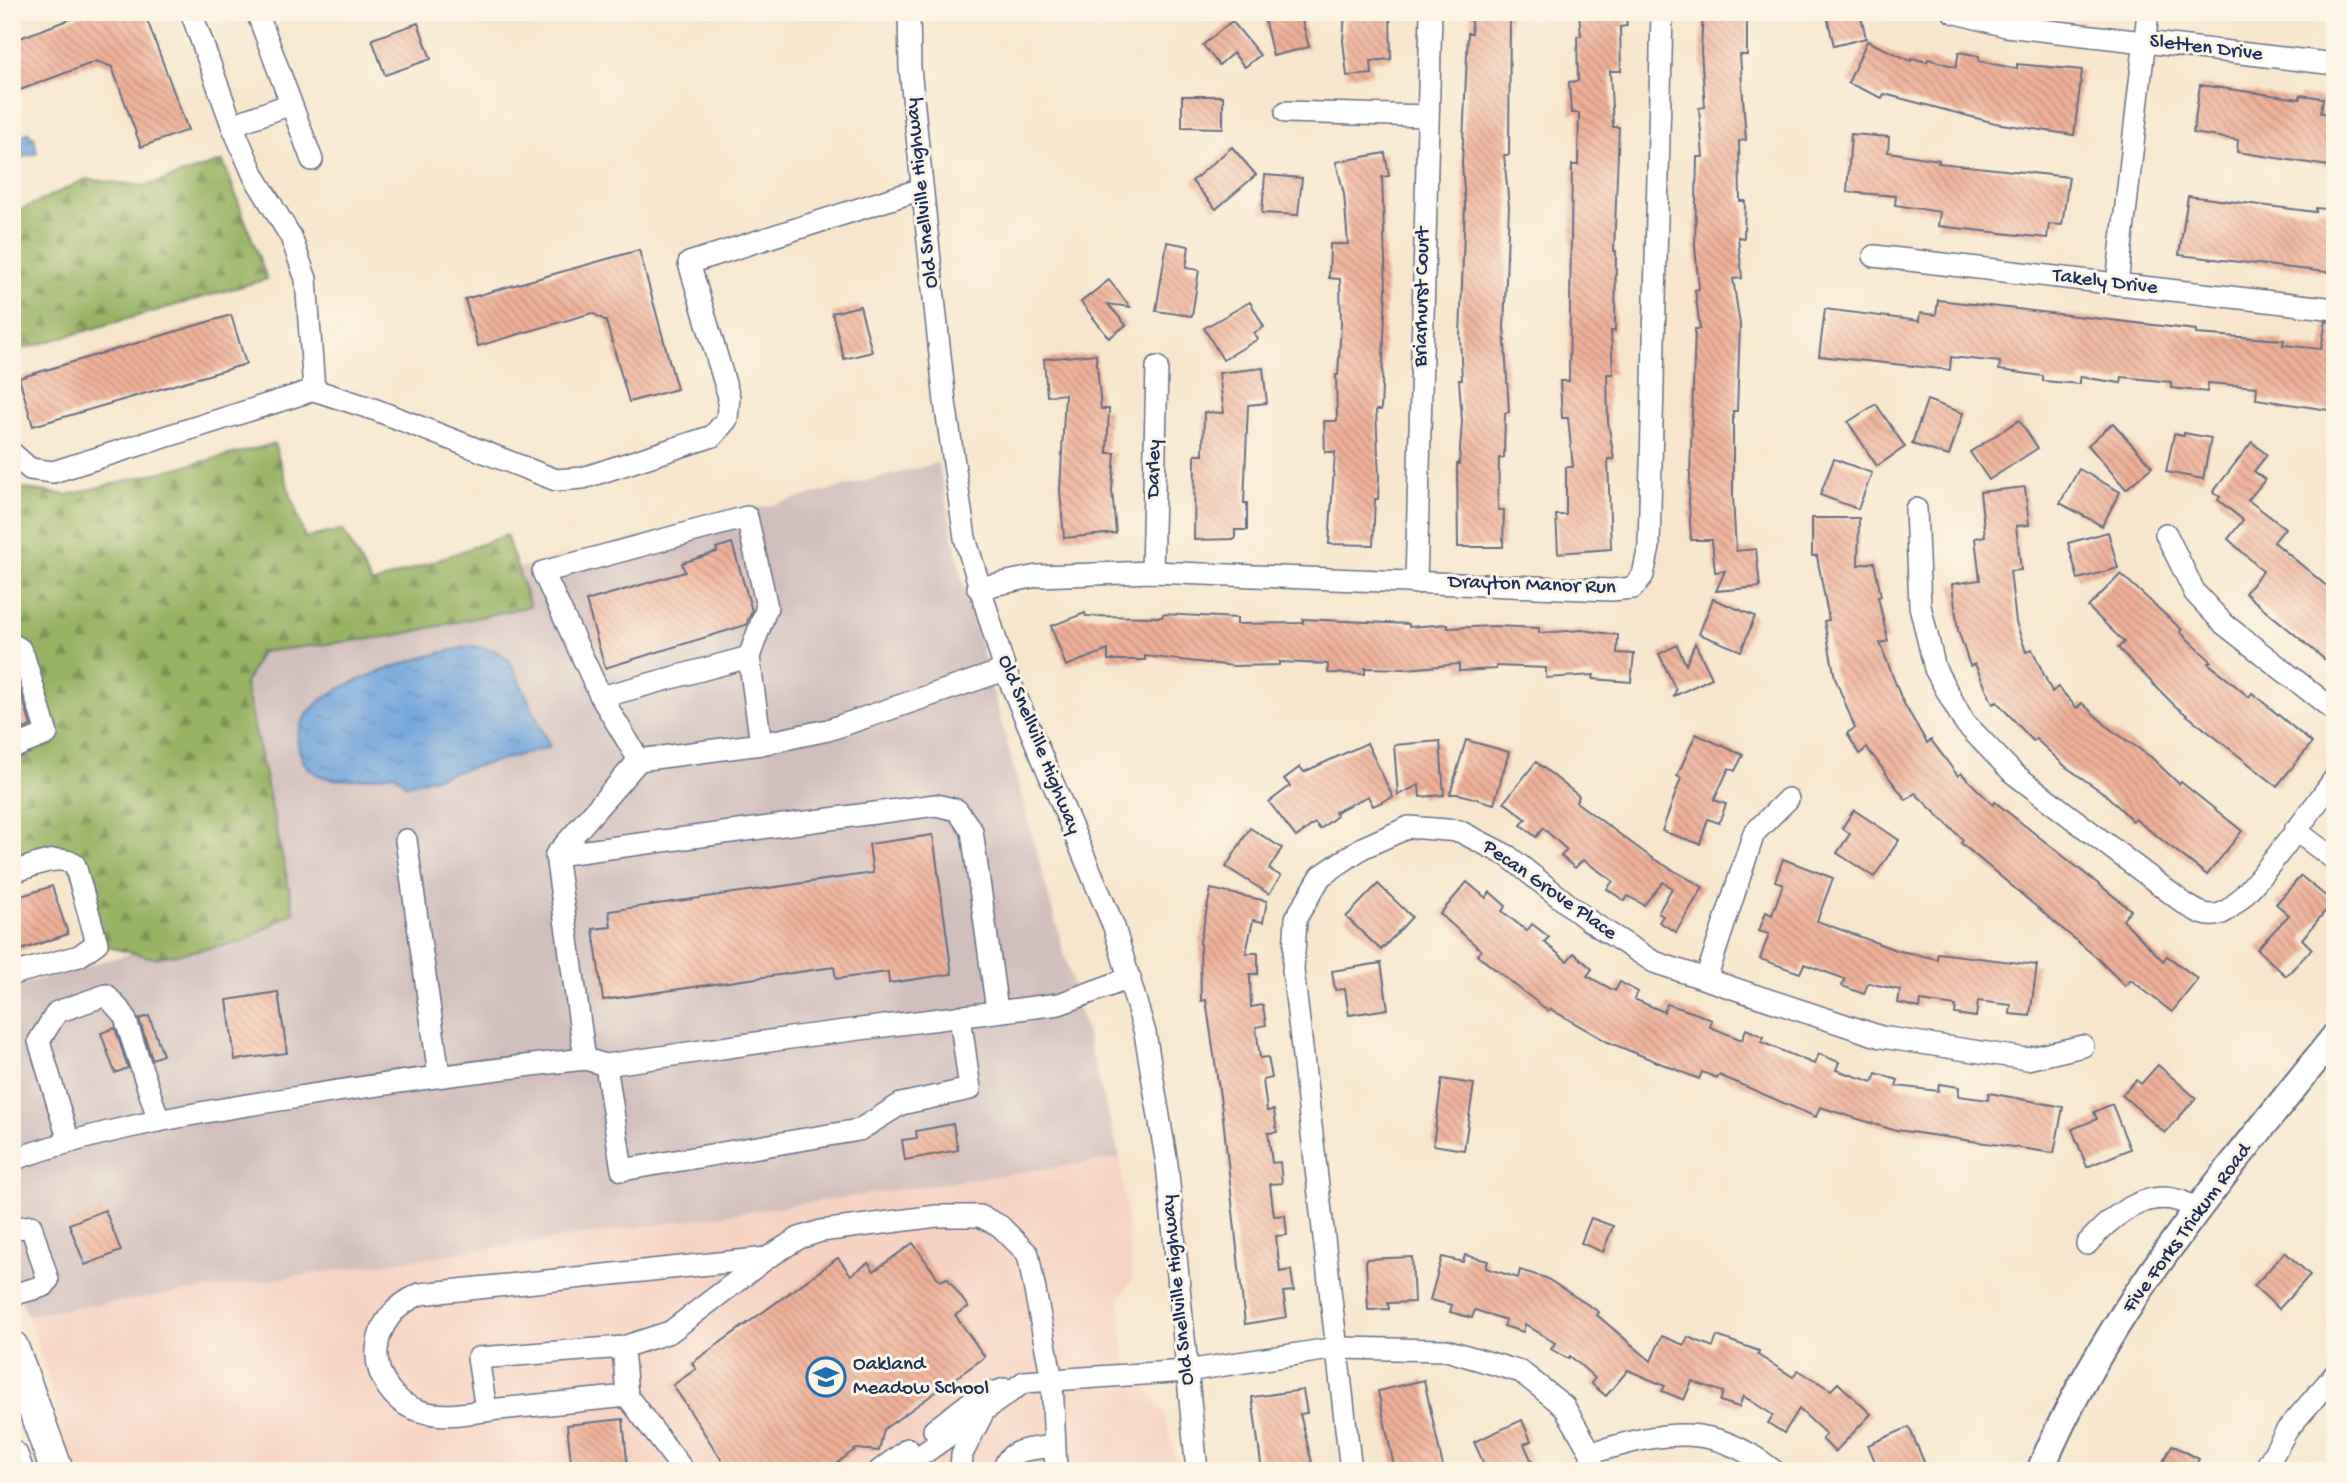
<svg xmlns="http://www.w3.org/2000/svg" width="2347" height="1483" viewBox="0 0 2347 1483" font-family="'Gochi Hand',sans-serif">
<defs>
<pattern id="forest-firs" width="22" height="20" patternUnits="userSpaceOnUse" patternTransform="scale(1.75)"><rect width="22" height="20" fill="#98b264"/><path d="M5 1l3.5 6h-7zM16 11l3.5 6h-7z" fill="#7b9156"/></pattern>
<pattern id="water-ripples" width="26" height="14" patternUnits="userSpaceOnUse" patternTransform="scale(1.75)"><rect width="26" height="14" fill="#6fa3db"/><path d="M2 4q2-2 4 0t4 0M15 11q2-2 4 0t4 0" fill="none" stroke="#5a85b5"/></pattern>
<pattern id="building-back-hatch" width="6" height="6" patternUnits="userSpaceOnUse" patternTransform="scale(1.75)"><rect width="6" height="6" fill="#efb099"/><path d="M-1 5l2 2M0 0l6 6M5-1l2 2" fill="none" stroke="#c19080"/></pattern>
</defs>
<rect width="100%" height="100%" fill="#fcf5e5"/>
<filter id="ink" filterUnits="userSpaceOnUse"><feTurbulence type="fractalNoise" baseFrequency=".0143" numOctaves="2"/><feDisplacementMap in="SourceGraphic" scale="14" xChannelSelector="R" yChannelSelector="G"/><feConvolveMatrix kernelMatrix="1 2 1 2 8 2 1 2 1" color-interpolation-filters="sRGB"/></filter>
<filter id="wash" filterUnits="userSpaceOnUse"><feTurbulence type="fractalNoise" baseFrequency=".00686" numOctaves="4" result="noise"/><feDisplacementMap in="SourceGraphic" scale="28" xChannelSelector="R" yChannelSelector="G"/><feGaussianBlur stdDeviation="1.57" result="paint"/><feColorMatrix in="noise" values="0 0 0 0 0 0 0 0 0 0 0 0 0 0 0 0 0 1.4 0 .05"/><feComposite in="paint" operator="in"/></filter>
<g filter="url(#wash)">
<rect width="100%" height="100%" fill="#f7e6cd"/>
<polygon fill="#f6d2c3" points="1120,1158 1133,1278 1119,1299 1126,1359 1164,1413 1178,1471 73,1471 60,1437 47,1372 27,1315"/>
<polygon fill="#d1bfbd" points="938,463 963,582 1120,1158 27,1315 12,1275 12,987 284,910 228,641"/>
<g fill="url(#forest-firs)" stroke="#5a7061" stroke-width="2">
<polygon points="223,161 267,279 12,352 12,214 86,179 146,186"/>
<polygon points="274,444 305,538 343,530 372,584 506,535 530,606 393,636 261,652 245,684 294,912 242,942 154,958 103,946 62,846 22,856 12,824 12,756 55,731 12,636 12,487 67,495"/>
</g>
<g fill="url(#water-ripples)" stroke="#45699c" stroke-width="2">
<polygon points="29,132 31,138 34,137 37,153 12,160 12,141"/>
<path d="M472,646L495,650L510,661L550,747L406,785L395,774C361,778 305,794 298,744C296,729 306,713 318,703C345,679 435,652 472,646Z"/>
</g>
<g id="blocks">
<g fill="url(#building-back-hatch)">
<polygon points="89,12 144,12 188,130 141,147 112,67 97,61 12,93 12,41"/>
<polygon points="1285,12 1300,12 1309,47 1273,56 1264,18"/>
<polygon points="1345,12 1390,12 1391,59 1371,61 1372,74 1347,76 1343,41"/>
<polygon points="1470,12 1510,12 1509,155 1504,155 1509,207 1504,327 1509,412 1505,413 1504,458 1499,458 1498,510 1504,510 1503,547 1458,547 1457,464 1459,464 1462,421 1459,380 1462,380 1460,336 1465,205 1462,163 1468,33 1472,33"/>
<polygon points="1579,12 1625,12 1627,26 1620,27 1621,71 1610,71 1613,127 1619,127 1614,251 1616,251 1615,331 1611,331 1613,374 1607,374 1608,422 1614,459 1608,459 1611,549 1558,553 1556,515 1566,515 1566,467 1573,467 1568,418 1562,418 1560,381 1569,381 1572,165 1578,165 1579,113 1571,113 1569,82 1578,81 1577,36 1581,36"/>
<polygon points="1703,12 1747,12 1747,55 1740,55 1746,140 1739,141 1740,201 1745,201 1744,238 1738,237 1742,278 1733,279 1740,325 1737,411 1733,411 1733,496 1736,551 1756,549 1760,587 1716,591 1725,571 1715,572 1712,540 1691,540 1689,503 1695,329 1700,329 1695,290 1699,289 1695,246 1697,157 1703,157 1699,108 1705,107 1701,51"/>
<polygon points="1826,12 1860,12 1866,38 1834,46"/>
<polygon points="1232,21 1260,55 1245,67 1233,53 1219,65 1203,45"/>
<polygon points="418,23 431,59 385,75 372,39"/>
<polygon points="1867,41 1911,61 1912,58 1927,62 1928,59 1956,67 1959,52 1979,56 1979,61 2017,69 2017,64 2082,70 2074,135 1995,123 1884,94 1882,98 1848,83"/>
<polygon points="2200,85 2300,99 2300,95 2323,98 2321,113 2335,115 2335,167 2237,152 2238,140 2193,133"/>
<polygon points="1182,96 1223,96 1223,128 1182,127"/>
<polygon points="1851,134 1889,137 1888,152 1939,160 1938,163 2069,177 2062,225 2049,224 2047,238 1938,226 1940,212 1895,205 1896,196 1847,192"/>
<polygon points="1232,147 1256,175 1216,209 1192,181"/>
<polygon points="1385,153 1389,176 1382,177 1386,289 1381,410 1376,410 1379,477 1378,499 1375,499 1373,545 1329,544 1335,452 1325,452 1324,421 1337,421 1336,375 1338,375 1341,324 1340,279 1329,278 1330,244 1348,244 1344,194 1336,162"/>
<polygon points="1265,175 1302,178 1298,215 1262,213"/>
<polygon points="2188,196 2316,212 2316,208 2335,210 2335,273 2179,255"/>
<polygon points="1167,242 1189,246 1186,268 1199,270 1192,316 1156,311"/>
<polygon points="639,250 677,389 629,402 606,321 592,313 478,346 465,299"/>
<polygon points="1109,280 1130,307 1108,304 1126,325 1109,338 1081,302"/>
<polygon points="1938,300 2196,330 2196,334 2284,340 2283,345 2321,349 2326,321 2335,322 2335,411 2256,399 2257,387 2208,383 2207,392 2171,388 2171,382 2122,377 2121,383 2080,377 2080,384 2043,381 2043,376 1999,370 2000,362 1951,357 1950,370 1819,356 1825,309 1919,321 1920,313 1936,315"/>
<polygon points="1250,302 1264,327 1254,333 1258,339 1223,360 1204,328"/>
<polygon points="860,306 872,352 844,359 832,313"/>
<polygon points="231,315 246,364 33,426 19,378"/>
<polygon points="1096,354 1101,409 1109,409 1107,453 1115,453 1112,490 1116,533 1064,538 1060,491 1065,394 1047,396 1044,359"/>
<polygon points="1263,368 1267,403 1248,405 1244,503 1247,503 1247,530 1235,530 1235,539 1194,540 1195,455 1203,455 1204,412 1224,413 1219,373"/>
<polygon points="1927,400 1963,413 1949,456 1912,444"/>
<polygon points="1876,404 1905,447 1877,466 1848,422"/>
<polygon points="2019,420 2038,448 1989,480 1970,452"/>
<polygon points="2113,423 2152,467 2126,489 2088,445"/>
<polygon points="2184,433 2211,438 2203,479 2166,472 2174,434 2184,436"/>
<polygon points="2252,442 2267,455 2254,471 2265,480 2248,500 2285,528 2274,542 2335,593 2335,668 2245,593 2263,571 2228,539 2243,520 2218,500 2220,497 2213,492"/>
<polygon points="1834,459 1872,473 1858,509 1820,495"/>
<polygon points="2079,469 2120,492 2102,526 2060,503"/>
<polygon points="2025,487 2029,525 2016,526 2021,570 2010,571 2016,622 2026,652 2032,649 2052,692 2058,687 2077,708 2082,703 2110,729 2151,757 2179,784 2181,782 2242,831 2207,875 2135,819 2133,821 2105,794 2066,767 2036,739 2033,741 1997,702 1993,704 1975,664 1970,666 1958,630 1952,584 1980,580 1975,538 1985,536 1980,492"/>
<polygon points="1812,518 1859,518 1858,565 1874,562 1881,596 1878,597 1888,641 1880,643 1902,700 1927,743 1931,740 1958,776 1961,773 1993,805 1995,802 2131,910 2123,920 2163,961 2167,956 2198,979 2172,1012 2131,980 2125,986 2096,957 1961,843 1963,840 1915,793 1906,800 1867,748 1859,754 1847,733 1855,728 1835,678 1824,621 1829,620 1817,556 1812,556"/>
<polygon points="2108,532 2118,568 2078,579 2068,543"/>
<polygon points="732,543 752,611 746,625 605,668 586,601 685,572 682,563 717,552 716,548"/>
<polygon points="2121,574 2182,630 2180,632 2211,661 2208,663 2249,697 2252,693 2312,743 2277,786 2174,705 2118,648 2124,642 2088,607"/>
<polygon points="1713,599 1755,616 1741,651 1699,634"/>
<polygon points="1085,613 1086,616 1162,617 1163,614 1237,618 1237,624 1303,623 1303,619 1409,624 1409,627 1448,624 1448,628 1494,626 1539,628 1539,633 1583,630 1618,635 1617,653 1634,654 1631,682 1593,679 1594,675 1546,678 1546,668 1496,666 1496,669 1459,671 1459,664 1408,669 1365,668 1365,674 1328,673 1328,664 1279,662 1279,665 1234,666 1145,656 1145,660 1108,660 1108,650 1066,666 1051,626"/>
<polygon points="1695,643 1712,678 1674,696 1676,690 1659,654 1677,645 1686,665"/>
<polygon points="12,664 31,726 12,734"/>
<polygon points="1696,734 1743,755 1735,771 1729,768 1714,800 1726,804 1719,823 1708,819 1700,844 1662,831 1681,778 1677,776"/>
<polygon points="1466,740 1509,752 1494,804 1459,794 1450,794"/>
<polygon points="1440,741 1444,795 1420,797 1419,785 1398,795 1394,745"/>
<polygon points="1367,743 1393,797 1373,806 1368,796 1335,812 1337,816 1320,829 1315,823 1296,837 1269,802 1290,786 1284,779 1300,767 1304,772"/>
<polygon points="1536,762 1579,796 1576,802 1652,858 1703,887 1676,932 1659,922 1663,916 1658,913 1672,888 1663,882 1644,905 1628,896 1625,901 1607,889 1613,881 1583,860 1575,868 1561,856 1567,850 1543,828 1536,837 1521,825 1526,819 1504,802"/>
<polygon points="1854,810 1899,840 1874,877 1837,853 1850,834 1842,828"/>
<polygon points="1250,828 1282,848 1269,869 1281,876 1269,894 1226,867"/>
<polygon points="933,835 952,974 889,983 888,972 836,979 834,967 603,1000 593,929 611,927 609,911 873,873 869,844"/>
<polygon points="1783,859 1833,878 1817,921 1896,950 1937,959 1938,953 2037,965 2030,1016 2010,1014 2011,1005 1978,1001 1976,1017 1955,1014 1956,1006 1921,1001 1920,1008 1898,1003 1900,990 1868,983 1864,994 1842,986 1845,979 1804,964 1800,973 1760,959 1769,934 1759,931 1766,912 1772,915 1783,884 1775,881"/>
<polygon points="2301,876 2333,902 2302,939 2312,949 2286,976 2257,949 2289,915 2276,904"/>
<polygon points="1467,882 1486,898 1490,892 1506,906 1502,911 1527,931 1532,924 1549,937 1544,942 1567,961 1574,953 1592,969 1587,976 1615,991 1620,982 1638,992 1634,999 1664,1012 1667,1004 1695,1013 1712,1020 1710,1027 1742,1040 1746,1029 1764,1037 1761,1042 1814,1064 1819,1054 1839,1062 1836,1070 1873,1082 1876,1073 1898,1080 1896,1086 1938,1091 1939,1084 1959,1087 1958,1096 1988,1100 1989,1093 2063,1107 2054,1153 1890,1129 1820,1107 1816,1117 1719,1075 1717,1078 1702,1072 1699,1079 1608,1042 1550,1009 1548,1011 1477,955 1481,950 1440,914"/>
<polygon points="1378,884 1412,917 1381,950 1346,917"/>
<polygon points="52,886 68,934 12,953 12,899"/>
<polygon points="1211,889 1267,901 1263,922 1253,920 1246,953 1258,953 1258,974 1250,974 1251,1007 1263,1005 1266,1025 1256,1027 1260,1058 1268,1057 1272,1078 1263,1080 1267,1111 1274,1110 1277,1132 1268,1133 1272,1163 1280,1162 1282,1183 1270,1184 1274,1216 1285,1215 1287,1235 1276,1236 1280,1272 1291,1270 1294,1291 1283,1292 1287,1317 1245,1324 1223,1117 1206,1000 1201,1001 1200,941"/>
<polygon points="1381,963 1388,1009 1349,1015 1345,989 1335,990 1332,971"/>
<polygon points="278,992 287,1053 235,1060 227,1000"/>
<polygon points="149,1016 163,1055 152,1059 139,1019"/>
<polygon points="115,1028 128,1068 115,1073 101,1033"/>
<polygon points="2158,1065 2196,1098 2165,1133 2122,1095 2136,1080 2141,1084"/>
<polygon points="1442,1079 1474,1084 1464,1150 1433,1145"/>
<polygon points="2112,1104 2130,1149 2087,1167 2072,1129 2097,1119 2094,1112"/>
<polygon points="953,1124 958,1150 905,1160 902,1140 917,1138 916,1131"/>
<polygon points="105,1210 121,1251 85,1265 69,1224"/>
<polygon points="1591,1218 1613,1226 1603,1252 1581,1243"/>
<polygon points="913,1243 940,1281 947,1278 968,1307 955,1315 985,1357 884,1429 879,1451 856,1449 826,1471 723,1471 721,1459 673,1385 696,1369 692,1363 838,1258 851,1275 868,1263 874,1271"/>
<polygon points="2285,1252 2310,1275 2279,1309 2254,1286"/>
<polygon points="1465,1255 1488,1261 1486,1268 1518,1278 1520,1270 1546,1278 1599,1312 1597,1315 1651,1361 1662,1336 1684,1345 1688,1337 1713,1347 1717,1336 1759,1351 1758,1355 1793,1377 1798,1370 1831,1390 1838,1383 1871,1414 1835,1452 1822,1439 1826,1434 1799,1409 1784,1433 1768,1423 1773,1415 1743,1396 1739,1407 1720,1401 1723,1392 1692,1381 1684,1400 1662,1391 1665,1386 1628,1370 1606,1396 1591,1383 1595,1378 1570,1356 1568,1359 1551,1349 1555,1343 1525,1324 1523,1332 1504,1326 1506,1320 1475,1310 1472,1318 1450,1312 1452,1305 1430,1300 1442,1257 1463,1262"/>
<polygon points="1412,1257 1414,1302 1388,1303 1389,1309 1368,1310 1366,1259"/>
<polygon points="1424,1380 1444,1471 1395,1471 1378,1391"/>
<polygon points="1303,1390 1307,1413 1300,1414 1312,1463 1299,1466 1301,1471 1262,1471 1252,1397"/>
<polygon points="623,1419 628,1471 572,1471 567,1425"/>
<polygon points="1522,1420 1531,1441 1524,1444 1534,1466 1524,1471 1487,1471 1474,1442"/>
<polygon points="1909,1427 1928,1471 1879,1471 1868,1445"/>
<polygon points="2172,1445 2199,1459 2193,1471 2158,1471"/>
</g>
</g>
</g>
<g filter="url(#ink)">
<use href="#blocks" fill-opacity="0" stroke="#686f85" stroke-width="2"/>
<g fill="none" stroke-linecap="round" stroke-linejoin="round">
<g stroke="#686f85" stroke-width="24">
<g id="minor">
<polyline points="191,12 232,125 291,104"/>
<polyline points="257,12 312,160"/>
<polyline points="909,12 910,68 921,175 945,402 965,538 1005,670 1114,927 1145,1033 1167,1164 1197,1471"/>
<polyline points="1953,12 2006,26 2335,64"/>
<polyline points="1286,112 1428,116"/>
<polyline points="1874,256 2335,309"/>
<polyline points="2117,284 2148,12"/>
<polyline points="314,390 376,410 556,480 583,478 713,436 727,419 729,397 689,263 922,189"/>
<polyline points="12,453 30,469 53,472 314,390 306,279 291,237 254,176 232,125"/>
<path d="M1916,509L1920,606L1935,669L1964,722L2013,773L2185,904C2197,911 2206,918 2220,914C2243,908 2317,802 2335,778"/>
<polyline points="2166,534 2195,593 2224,624 2335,711"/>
<polyline points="1152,572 1157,367"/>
<polyline points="1416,583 1431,12"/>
<polyline points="978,588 1037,576 1152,572 1611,590 1633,588 1643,575 1649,547 1662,12"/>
<polyline points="12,644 20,649 24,657 47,734 12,748"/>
<polyline points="601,697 543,572 747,517 767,607 749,657"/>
<polyline points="639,760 601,697 749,657 761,744"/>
<polyline points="2295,830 2335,860"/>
<polyline points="406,840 439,1075"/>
<polyline points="556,855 639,760 761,744 828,730 1005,670"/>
<path d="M12,872C30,868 59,852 75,865L97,943L79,956L12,974"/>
<polyline points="1706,979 1754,833 1788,799"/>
<polyline points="585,1059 556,855 936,805 957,810 972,831 997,1010"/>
<polyline points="606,1065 622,1170 859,1130 901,1104 970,1089 960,1016"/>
<polyline points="69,1142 39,1041 57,1012 106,995 124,1015 159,1121"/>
<path d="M12,1160C101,1129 194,1113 286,1099C386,1083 485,1070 585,1059L606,1065L797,1037L1059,1004L1130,978"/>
<polyline points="12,1229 31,1226 48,1280 44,1286 12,1295"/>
<path d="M2087,1244C2114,1213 2156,1180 2197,1210"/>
<path d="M623,1347L627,1396C585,1400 542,1405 499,1409C473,1412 446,1419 420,1411C394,1404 375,1376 377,1350C379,1322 396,1305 420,1294L767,1258L799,1238L821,1231L937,1216H980L1000,1226L1028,1254L1052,1380L1056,1471"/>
<polyline points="627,1396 684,1471"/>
<polyline points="486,1410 478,1358 623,1347 670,1332 767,1258"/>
<polyline points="934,1430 976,1398 1005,1389"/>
<path d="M1591,1453C1664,1432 1710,1420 1774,1471"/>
<polyline points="879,1471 908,1449"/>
<polyline points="899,1471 1024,1382 1186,1371 1337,1348 1446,1350 1521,1372 1564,1406 1591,1453 1591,1471"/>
<polyline points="961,1471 962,1454 982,1415"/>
<path d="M1004,1471C1006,1447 1035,1449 1054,1446"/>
<polyline points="1351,1471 1293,970 1296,918 1321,876 1362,848 1409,827 1459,831 1508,856 1588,920 1654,962 1881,1037 2027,1059 2083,1046"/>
<polyline points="2264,1471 2287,1430 2335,1374"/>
</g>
</g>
<g stroke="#686f85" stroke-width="30">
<path id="major" d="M2040,1471C2107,1309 2227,1172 2335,1036"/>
</g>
<g stroke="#686f85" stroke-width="35">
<g id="highway">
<polyline points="12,1347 57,1471"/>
<polyline points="12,1457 17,1471"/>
</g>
</g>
<use href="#minor" stroke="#fff" stroke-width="21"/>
<use href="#major" stroke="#fff" stroke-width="26"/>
<use href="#highway" stroke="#fff" stroke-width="32"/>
</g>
</g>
<defs>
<g id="school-ring" transform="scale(2.0125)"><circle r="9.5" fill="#fcf5e5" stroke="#1f6fb2" stroke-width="1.5"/><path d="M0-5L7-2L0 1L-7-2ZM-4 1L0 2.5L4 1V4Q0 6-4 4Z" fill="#1f6fb2"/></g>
</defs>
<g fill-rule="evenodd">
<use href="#school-ring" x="826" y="1377"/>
</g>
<g text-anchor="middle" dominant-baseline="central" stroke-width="6" stroke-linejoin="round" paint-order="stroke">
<g font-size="21" fill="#1b2f5e" stroke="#fcf5e5">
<text transform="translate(2206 49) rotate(7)">Sletten Drive</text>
<text transform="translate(923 193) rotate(-96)">Old Snellville Highway</text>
<text transform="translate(2105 283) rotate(7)">Takely Drive</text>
<text transform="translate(1423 297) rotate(-89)">Briarhurst Court</text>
<text transform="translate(1155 469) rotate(-89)">Darley</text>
<text transform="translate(1532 586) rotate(2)">Drayton Manor Run</text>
<text transform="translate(1038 745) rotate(68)">Old Snellville Highway</text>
<text transform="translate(1549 891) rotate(35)">Pecan Grove Place</text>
<text transform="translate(2188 1229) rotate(-54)">Five Forks Trickum Road</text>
<text transform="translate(1179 1290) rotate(-96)">Old Snellville Highway</text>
</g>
<g font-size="21" fill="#1b2f5e" stroke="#fcf5e5" text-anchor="start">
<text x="853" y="1365">Oakland<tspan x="853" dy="24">Meadow School</tspan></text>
</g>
</g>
<rect width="2347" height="1483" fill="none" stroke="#fcf5e5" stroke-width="42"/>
</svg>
